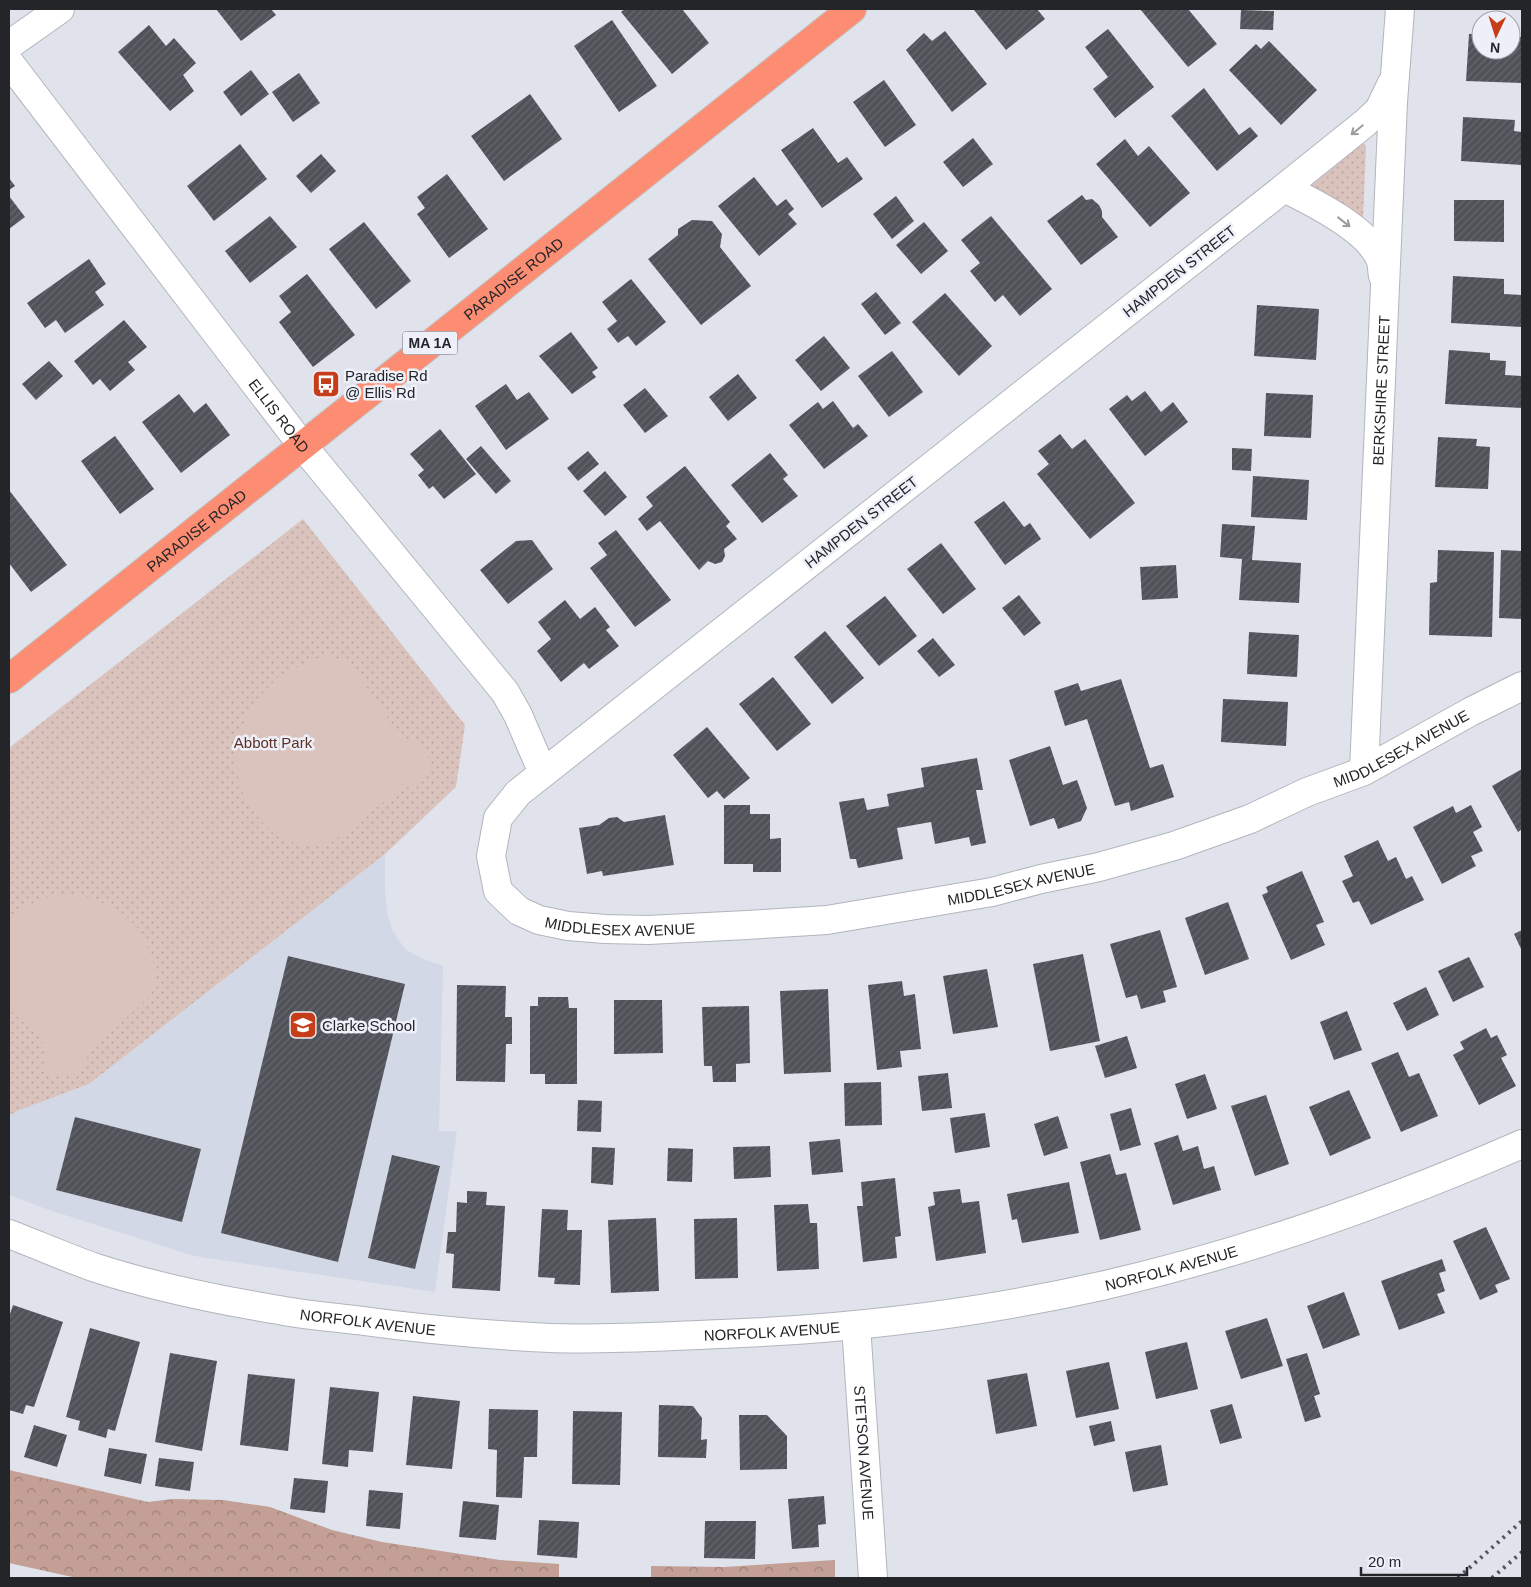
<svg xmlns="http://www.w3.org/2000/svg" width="1531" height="1587" viewBox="0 0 1531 1587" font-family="Helvetica,sans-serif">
<defs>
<pattern id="grass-dots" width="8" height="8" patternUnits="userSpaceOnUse" patternTransform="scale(1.25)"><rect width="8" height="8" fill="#dac3bd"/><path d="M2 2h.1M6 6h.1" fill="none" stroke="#bba7a2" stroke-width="1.8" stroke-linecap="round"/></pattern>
<pattern id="forest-crowns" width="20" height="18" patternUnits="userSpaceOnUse" patternTransform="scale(1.25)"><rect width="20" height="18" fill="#c39f96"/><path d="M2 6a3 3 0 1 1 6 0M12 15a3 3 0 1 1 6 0" fill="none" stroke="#9e817a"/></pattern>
<pattern id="building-hatch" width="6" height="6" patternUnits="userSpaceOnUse" patternTransform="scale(1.25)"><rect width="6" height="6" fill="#505259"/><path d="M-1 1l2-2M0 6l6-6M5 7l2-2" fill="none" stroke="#66686d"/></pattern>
</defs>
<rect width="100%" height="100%" fill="#e0e3eb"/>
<polygon fill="#d3d8e7" points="385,854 385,890 387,912 393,932 406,950 423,959 443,966 439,1131 457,1131 435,1292 194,1256 49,1210 9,1195 9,1116 17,1111 89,1084"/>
<g fill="url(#grass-dots)">
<polygon points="1359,144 1365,144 1366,147 1363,218 1361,219 1306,191 1309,185"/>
<polygon points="303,519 465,725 456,787 385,854 89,1084 17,1111 9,1116 9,748"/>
</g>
<g fill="url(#forest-crowns)">
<polygon points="9,1470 148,1502 173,1499 223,1500 270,1507 332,1530 382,1542 500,1560 559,1564 559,1578 77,1578 9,1563"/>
<polygon points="835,1560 835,1578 651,1578 651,1566 724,1567"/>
</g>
<g fill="#dac3bd">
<polygon points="329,656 347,663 364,683 398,733 408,740 419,743 426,750 429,760 429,770 423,780 395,793 332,842 318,844 296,844 270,831 253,811 239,786 236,758 239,735 252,705 278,677 312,660"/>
<path d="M61,894L90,898L118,909L138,928L151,954L154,966L155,983L151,995L92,1050L78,1072L66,1076L50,1074L45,1070L44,1046L40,1038L9,1009V922C24,905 39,899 61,894Z"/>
</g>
<g fill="url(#building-hatch)">
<polygon points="216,9 271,9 276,15 241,41"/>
<polygon points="625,9 682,9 709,43 672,74 621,12"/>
<polygon points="976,9 1037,9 1045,19 1006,50 974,10"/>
<polygon points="1140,9 1188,9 1217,44 1188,67"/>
<polygon points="1241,10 1274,11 1273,30 1240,29"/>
<polygon points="612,20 657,86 619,112 574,46"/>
<polygon points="149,25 166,46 174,38 196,63 183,75 194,91 170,111 118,52"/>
<polygon points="1108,29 1154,87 1115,118 1093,89 1108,77 1085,47"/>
<polygon points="945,31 987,84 952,112 906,50 924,33 932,41"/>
<polygon points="1469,34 1481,34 1481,50 1511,50 1511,36 1522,37 1522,83 1466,81"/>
<polygon points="1269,41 1317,90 1281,125 1229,70 1256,44 1261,49"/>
<polygon points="251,70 269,94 241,116 223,92"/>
<polygon points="299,73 320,103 293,122 272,92"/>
<polygon points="884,80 916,125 885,147 853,102"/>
<polygon points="1204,88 1239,135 1250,127 1258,136 1217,171 1171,116"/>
<polygon points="530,94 562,139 504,181 471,136"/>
<polygon points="1463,117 1515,120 1514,131 1522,132 1522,165 1461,161"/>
<polygon points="813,128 838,163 847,157 863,179 822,208 781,150"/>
<polygon points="973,138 993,164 963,187 943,162"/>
<polygon points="1125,139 1138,156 1149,146 1190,193 1150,227 1096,164"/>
<polygon points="240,144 267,179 214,221 187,186"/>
<polygon points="321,154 336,171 311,193 296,176"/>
<polygon points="447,174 488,229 449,258 417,214 425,208 417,197"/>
<polygon points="754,177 777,206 786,199 794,209 788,214 797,224 759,256 718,206"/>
<polygon points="9,178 15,186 9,190"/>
<polygon points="1082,195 1086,200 1092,199 1099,205 1102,211 1102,217 1118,237 1081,265 1047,221"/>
<polygon points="9,196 25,217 9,229"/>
<polygon points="896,196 914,221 892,239 873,214"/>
<polygon points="1454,200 1504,200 1504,242 1454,241"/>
<polygon points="270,216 297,247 250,283 225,251"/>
<polygon points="991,216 1052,289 1020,316 1003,295 995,302 970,271 980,263 961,240"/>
<polygon points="692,220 712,221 722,234 720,247 751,286 701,325 648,259 678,235 678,229"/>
<polygon points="364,222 411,281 376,309 329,249"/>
<polygon points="924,222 948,251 921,274 896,245"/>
<polygon points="89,259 106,284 95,292 104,305 65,333 56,320 45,328 27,303"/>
<polygon points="307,274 355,335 313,367 279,322 291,312 279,296"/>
<polygon points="1453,276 1504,279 1504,294 1522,295 1522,327 1451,323"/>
<polygon points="631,279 666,322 636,346 628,336 618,343 607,329 617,321 602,302"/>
<polygon points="876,292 901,323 885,335 861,304"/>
<polygon points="945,293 992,346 959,376 912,322"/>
<polygon points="1257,305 1319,309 1316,360 1254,356"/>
<polygon points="124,320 147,347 128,362 135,370 110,391 100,379 93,385 74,361"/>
<polygon points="571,332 598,368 592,372 596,377 572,394 539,356"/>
<polygon points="824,336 850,368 821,391 795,360"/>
<polygon points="1449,350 1490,353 1490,360 1506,361 1505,375 1522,376 1522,408 1445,404"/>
<polygon points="892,351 923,392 889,417 858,376"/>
<polygon points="49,361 63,376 36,400 22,384"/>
<polygon points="738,374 757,398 728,421 709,397"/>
<polygon points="506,384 517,400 529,392 549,419 506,450 475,406"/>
<polygon points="645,388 668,416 645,433 623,405"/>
<polygon points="1145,391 1161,412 1173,402 1188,422 1145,456 1109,409 1127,395 1132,401"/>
<polygon points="1266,393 1313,395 1311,438 1264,436"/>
<polygon points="179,394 194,413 206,403 230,435 181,473 142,422"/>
<polygon points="833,401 853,428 858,424 868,436 824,469 789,425 818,402 823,409"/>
<polygon points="440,429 476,474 444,499 433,486 429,489 418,475 424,470 410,454"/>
<polygon points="1060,434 1072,449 1085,439 1135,503 1090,539 1037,474 1049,464 1038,451"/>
<polygon points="115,436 154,489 120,514 81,461"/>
<polygon points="1438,437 1477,439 1476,446 1490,447 1488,489 1435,487"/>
<polygon points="481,446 511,481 496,494 466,459"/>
<polygon points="1232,448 1252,449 1251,471 1232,470"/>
<polygon points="588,451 599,464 578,481 567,468"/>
<polygon points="770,453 788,475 783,479 798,496 762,523 731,485"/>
<polygon points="685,466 730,522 726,526 737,539 724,549 725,556 722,562 715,564 708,561 699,570 660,521 647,531 638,519 653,506 646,497"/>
<polygon points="605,471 627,497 605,516 583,491"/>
<polygon points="1253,476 1309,480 1307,520 1251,517"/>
<polygon points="9,490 67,565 31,592 9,563"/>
<polygon points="1004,501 1024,527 1030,523 1041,539 1005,565 974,522"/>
<polygon points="1222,524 1255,526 1252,560 1301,563 1299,603 1239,600 1242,559 1220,557"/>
<polygon points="616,530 671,600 635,627 590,568 607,555 598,543"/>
<polygon points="532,540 553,569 508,604 480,570 516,541"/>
<polygon points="941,543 976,589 943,614 907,569"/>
<polygon points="1438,550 1494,552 1492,637 1429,635 1430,583 1437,582"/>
<polygon points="1501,550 1522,551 1522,619 1499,618"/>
<polygon points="1176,565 1178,598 1142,600 1140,567"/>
<polygon points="1019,595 1041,623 1024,636 1002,608"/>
<polygon points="885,596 917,636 879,666 846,626"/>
<polygon points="565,600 580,619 595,607 610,627 606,630 619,646 589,669 584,663 561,682 537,651 551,639 538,622"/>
<polygon points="825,631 864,678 832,704 794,657"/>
<polygon points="1249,632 1299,635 1297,677 1247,674"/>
<polygon points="933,638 955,665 939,677 917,651"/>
<polygon points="773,677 811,724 777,751 739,704"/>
<polygon points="1121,679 1150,768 1163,764 1174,797 1131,811 1129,802 1115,806 1087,719 1065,726 1054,691 1078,683 1081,691"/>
<polygon points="1223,699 1288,702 1286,746 1221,742"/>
<polygon points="707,727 750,778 724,799 717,791 708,798 673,755"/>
<polygon points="1050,746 1063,785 1077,780 1087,808 1081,821 1058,829 1054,818 1030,826 1009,760"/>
<polygon points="977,758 983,790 976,790 986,843 971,846 969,837 935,844 931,822 897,828 903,859 858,868 856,859 850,859 839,802 864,798 867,810 889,806 887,794 924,787 921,768"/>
<polygon points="1522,769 1522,829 1518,832 1492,786"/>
<polygon points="724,805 750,805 750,814 770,814 770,839 781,838 781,872 753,872 753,864 724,864"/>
<polygon points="1471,805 1482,827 1473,832 1483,851 1471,856 1476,866 1442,884 1413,827 1453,806 1456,813"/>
<polygon points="665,815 674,865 603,876 602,871 587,874 579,828 599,825 609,818 617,817 624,822"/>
<polygon points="1378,840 1388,861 1396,857 1406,879 1412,876 1424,900 1371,925 1359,901 1353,903 1342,881 1353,876 1344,856"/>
<polygon points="1302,871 1324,922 1316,925 1325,945 1291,960 1262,895 1268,892 1266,887"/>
<polygon points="1228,902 1249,959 1205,975 1185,918"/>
<polygon points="1160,930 1177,987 1163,991 1166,1002 1141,1009 1137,995 1126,998 1110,944"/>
<polygon points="1522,930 1522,951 1514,934"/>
<polygon points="1083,954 1100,1041 1050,1051 1033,964"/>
<polygon points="288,956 405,984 338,1262 221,1233"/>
<polygon points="1469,957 1484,987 1453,1002 1438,971"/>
<polygon points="987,969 998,1027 953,1034 943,976"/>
<polygon points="902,981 904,996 915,994 921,1049 900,1051 902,1067 877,1070 868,985"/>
<polygon points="457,985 506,986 505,1017 512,1017 512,1044 506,1044 505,1082 456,1081"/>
<polygon points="1426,987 1439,1015 1407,1031 1393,1003"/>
<polygon points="828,989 831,1072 784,1074 780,991"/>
<polygon points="538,997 568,997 569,1008 577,1008 577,1084 545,1084 545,1074 530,1074 530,1006 538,1006"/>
<polygon points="614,1000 662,1000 663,1053 614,1054"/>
<polygon points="749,1006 750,1063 736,1064 736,1082 713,1082 712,1066 704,1066 702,1007"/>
<polygon points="1347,1011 1362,1050 1334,1060 1320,1022"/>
<polygon points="1486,1028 1491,1038 1497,1035 1507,1055 1501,1058 1516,1086 1479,1105 1453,1055 1464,1049 1460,1042"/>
<polygon points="1127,1036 1137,1068 1105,1078 1095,1046"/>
<polygon points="1398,1052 1409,1077 1419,1073 1438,1116 1401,1132 1371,1063"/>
<polygon points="948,1073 952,1108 922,1111 918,1076"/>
<polygon points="1205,1074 1217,1109 1187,1119 1175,1084"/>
<polygon points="881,1082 882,1125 845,1126 844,1083"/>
<polygon points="1349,1090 1371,1138 1330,1156 1309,1107"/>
<polygon points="1266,1095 1289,1164 1255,1176 1231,1106"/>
<polygon points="578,1100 602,1101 601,1132 577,1131"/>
<polygon points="1131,1108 1141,1145 1120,1151 1110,1114"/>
<polygon points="985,1113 990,1147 955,1153 950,1118"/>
<polygon points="1058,1116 1068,1148 1044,1156 1034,1124"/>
<polygon points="75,1117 201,1149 182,1222 56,1190"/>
<polygon points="1178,1135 1183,1151 1198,1146 1204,1169 1214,1166 1221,1190 1173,1205 1154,1143"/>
<polygon points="840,1139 843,1172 812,1175 809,1142"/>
<polygon points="770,1146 771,1177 734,1179 733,1147"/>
<polygon points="592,1147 615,1148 613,1185 591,1183"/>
<polygon points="668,1148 693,1149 692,1182 667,1181"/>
<polygon points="1110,1154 1116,1175 1126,1173 1141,1230 1100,1240 1080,1162"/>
<polygon points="392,1155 440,1166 415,1269 368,1258"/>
<polygon points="895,1178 901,1236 895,1237 897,1258 863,1262 857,1206 863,1206 861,1182"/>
<polygon points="1069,1182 1079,1233 1022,1243 1017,1219 1012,1220 1007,1194"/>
<polygon points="960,1189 962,1203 979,1201 986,1253 936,1261 928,1207 935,1205 933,1192"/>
<polygon points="467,1191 487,1192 486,1205 505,1206 500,1291 452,1288 454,1254 446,1253 448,1232 456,1232 457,1202 467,1203"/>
<polygon points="808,1204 810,1223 817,1223 819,1269 777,1271 774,1205"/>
<polygon points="542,1209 568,1210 567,1230 582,1230 580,1285 554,1284 555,1278 538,1277"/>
<polygon points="656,1218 659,1291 611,1293 608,1220"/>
<polygon points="737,1218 738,1278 695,1279 694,1219"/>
<polygon points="1486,1227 1510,1279 1495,1285 1498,1292 1480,1300 1453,1241"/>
<polygon points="1442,1259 1446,1271 1439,1273 1445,1291 1437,1294 1445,1313 1399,1330 1381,1281"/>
<polygon points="1344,1292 1360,1335 1323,1349 1307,1306"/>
<polygon points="13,1305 63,1322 34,1407 26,1405 23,1414 9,1410 9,1317"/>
<polygon points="1267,1318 1283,1366 1241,1379 1225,1331"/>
<polygon points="90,1328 140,1342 115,1431 108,1429 106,1438 78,1430 80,1421 66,1417"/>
<polygon points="1187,1342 1198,1389 1156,1399 1145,1352"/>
<polygon points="170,1353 217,1361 202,1451 155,1442"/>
<polygon points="1307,1353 1320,1394 1314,1396 1321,1417 1305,1422 1286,1359"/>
<polygon points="1109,1362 1119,1409 1076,1418 1066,1371"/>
<polygon points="1027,1373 1037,1426 996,1434 987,1380"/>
<polygon points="248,1374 295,1379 288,1451 240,1445"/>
<polygon points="330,1387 379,1392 373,1452 349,1450 348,1467 322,1464"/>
<polygon points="413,1396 460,1401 452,1469 406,1465"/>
<polygon points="1232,1404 1242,1438 1220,1444 1210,1410"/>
<polygon points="659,1405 693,1406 702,1418 701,1440 707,1439 706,1458 658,1457"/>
<polygon points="489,1409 538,1410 537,1457 524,1457 522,1498 496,1497 497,1450 488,1449"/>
<polygon points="573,1411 622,1412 620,1485 572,1484"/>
<polygon points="739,1415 767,1415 787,1436 787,1469 740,1470"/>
<polygon points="1111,1421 1115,1441 1094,1446 1089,1426"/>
<polygon points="34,1425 67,1435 57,1467 24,1457"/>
<polygon points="1161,1445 1168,1485 1133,1492 1125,1452"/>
<polygon points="109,1448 147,1454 141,1484 104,1476"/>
<polygon points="159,1458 194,1462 190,1491 155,1486"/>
<polygon points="294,1478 328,1481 325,1513 290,1509"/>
<polygon points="369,1490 403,1493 400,1529 366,1526"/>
<polygon points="824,1496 826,1524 818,1525 819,1547 792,1549 788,1499"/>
<polygon points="463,1501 499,1505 496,1540 459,1537"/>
<polygon points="539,1520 579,1522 577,1558 537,1555"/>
<polygon points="705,1521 756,1521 755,1559 704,1558"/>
</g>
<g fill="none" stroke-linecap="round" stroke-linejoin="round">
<g stroke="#b2b5bd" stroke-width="30">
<g id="minor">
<polyline points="9,45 60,9"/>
<path id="s1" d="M9,62L302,445L505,692L518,715L543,773"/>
<path id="s2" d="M1284,188L518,793L498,818L491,856L498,891L519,911L539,920L568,926L605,929L648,930L747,925L827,920L992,892L1041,879L1099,867L1174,846L1250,819L1307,792L1364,771L1470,712L1522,686"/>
<path d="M1383,276C1382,271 1382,265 1381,261C1370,230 1311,201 1284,188L1365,123L1379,110L1392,83"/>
<path id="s3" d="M1364,771L1393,102L1400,9"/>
<path id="s4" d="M9,1234C38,1245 67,1258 96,1268C155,1287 218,1300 279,1310C304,1315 330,1317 356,1320C421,1329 485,1335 550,1338C607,1340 665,1336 722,1334C850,1329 976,1314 1101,1286C1245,1253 1387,1203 1522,1144"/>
<path id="s5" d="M856,1325L873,1578"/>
</g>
</g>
<g stroke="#c2c2c3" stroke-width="30">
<g id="highway">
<path id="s6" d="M9,679L852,9"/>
</g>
</g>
<use href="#minor" stroke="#fff" stroke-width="28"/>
<use href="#highway" stroke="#fd8d72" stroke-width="28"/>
<g stroke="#55565b" stroke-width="4" stroke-dasharray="2.5 5" stroke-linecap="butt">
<polyline points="1458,1578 1522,1521"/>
<polyline points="1492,1578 1522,1552"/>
</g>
</g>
<defs><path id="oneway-shaft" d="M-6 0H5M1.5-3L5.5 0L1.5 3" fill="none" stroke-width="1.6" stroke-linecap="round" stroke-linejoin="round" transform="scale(1.25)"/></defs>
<g stroke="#9c9d9e">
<use href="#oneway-shaft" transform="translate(1357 130) rotate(141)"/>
<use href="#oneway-shaft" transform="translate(1344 222) rotate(38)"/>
</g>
<defs>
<g id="bus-square" transform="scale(1.4375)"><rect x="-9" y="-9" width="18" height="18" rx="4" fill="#c63d1a" stroke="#edf0f8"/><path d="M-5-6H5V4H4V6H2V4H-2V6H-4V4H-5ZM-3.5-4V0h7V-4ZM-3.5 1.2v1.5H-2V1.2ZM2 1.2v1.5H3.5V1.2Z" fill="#fff"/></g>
<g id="school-square" transform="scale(1.4375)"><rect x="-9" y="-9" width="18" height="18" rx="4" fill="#c63d1a" stroke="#edf0f8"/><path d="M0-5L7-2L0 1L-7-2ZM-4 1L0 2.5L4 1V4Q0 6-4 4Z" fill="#fff"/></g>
</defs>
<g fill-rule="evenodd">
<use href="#bus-square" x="326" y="384"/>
<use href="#school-square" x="303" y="1025"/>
</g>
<g text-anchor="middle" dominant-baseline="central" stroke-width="5" stroke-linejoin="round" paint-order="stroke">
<rect fill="#edf0f8" stroke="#606266" stroke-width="1" x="402.5" y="331.5" width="55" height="23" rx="4"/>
<g font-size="14" font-weight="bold" fill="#242528">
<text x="430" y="343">MA 1A</text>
</g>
<g font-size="15" fill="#242528" stroke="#edf0f8">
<text transform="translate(1179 271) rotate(-38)">HAMPDEN STREET</text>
<text stroke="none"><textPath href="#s6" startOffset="644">PARADISE ROAD</textPath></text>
<text stroke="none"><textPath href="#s3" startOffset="381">BERKSHIRE STREET</textPath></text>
<text stroke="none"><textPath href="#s1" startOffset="445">ELLIS ROAD</textPath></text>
<text transform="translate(861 522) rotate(-38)">HAMPDEN STREET</text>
<text stroke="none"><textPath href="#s6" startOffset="239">PARADISE ROAD</textPath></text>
<text stroke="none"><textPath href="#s2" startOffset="2025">MIDDLESEX AVENUE</textPath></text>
<text stroke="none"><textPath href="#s2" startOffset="1620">MIDDLESEX AVENUE</textPath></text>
<text stroke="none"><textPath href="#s2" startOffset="1215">MIDDLESEX AVENUE</textPath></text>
<text stroke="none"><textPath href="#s4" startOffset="1181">NORFOLK AVENUE</textPath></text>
<text stroke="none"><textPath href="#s4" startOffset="371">NORFOLK AVENUE</textPath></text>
<text stroke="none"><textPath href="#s4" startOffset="776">NORFOLK AVENUE</textPath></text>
<text stroke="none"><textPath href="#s5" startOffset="128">STETSON AVENUE</textPath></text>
</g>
<g font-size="15" fill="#242528" stroke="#edf0f8" text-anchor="start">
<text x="345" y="375">Paradise Rd<tspan x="345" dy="17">@ Ellis Rd</tspan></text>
<text x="322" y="1025">Clarke School</text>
</g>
<g font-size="15" fill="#602f23" stroke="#edf0f8">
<text x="273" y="742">Abbott Park</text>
</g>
</g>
<rect width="1531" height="1587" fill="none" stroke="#242528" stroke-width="20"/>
<g transform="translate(1496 35) rotate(184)"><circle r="24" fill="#edf0f8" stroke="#9d9fa5"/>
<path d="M0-4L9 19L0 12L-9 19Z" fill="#c63d1a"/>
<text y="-8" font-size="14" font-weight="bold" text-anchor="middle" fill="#242528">N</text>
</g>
<path d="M1361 1567v8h106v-8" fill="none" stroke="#242528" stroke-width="2.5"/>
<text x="1368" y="1567" font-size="15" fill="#242528" stroke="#edf0f8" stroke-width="4" paint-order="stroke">20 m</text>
</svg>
